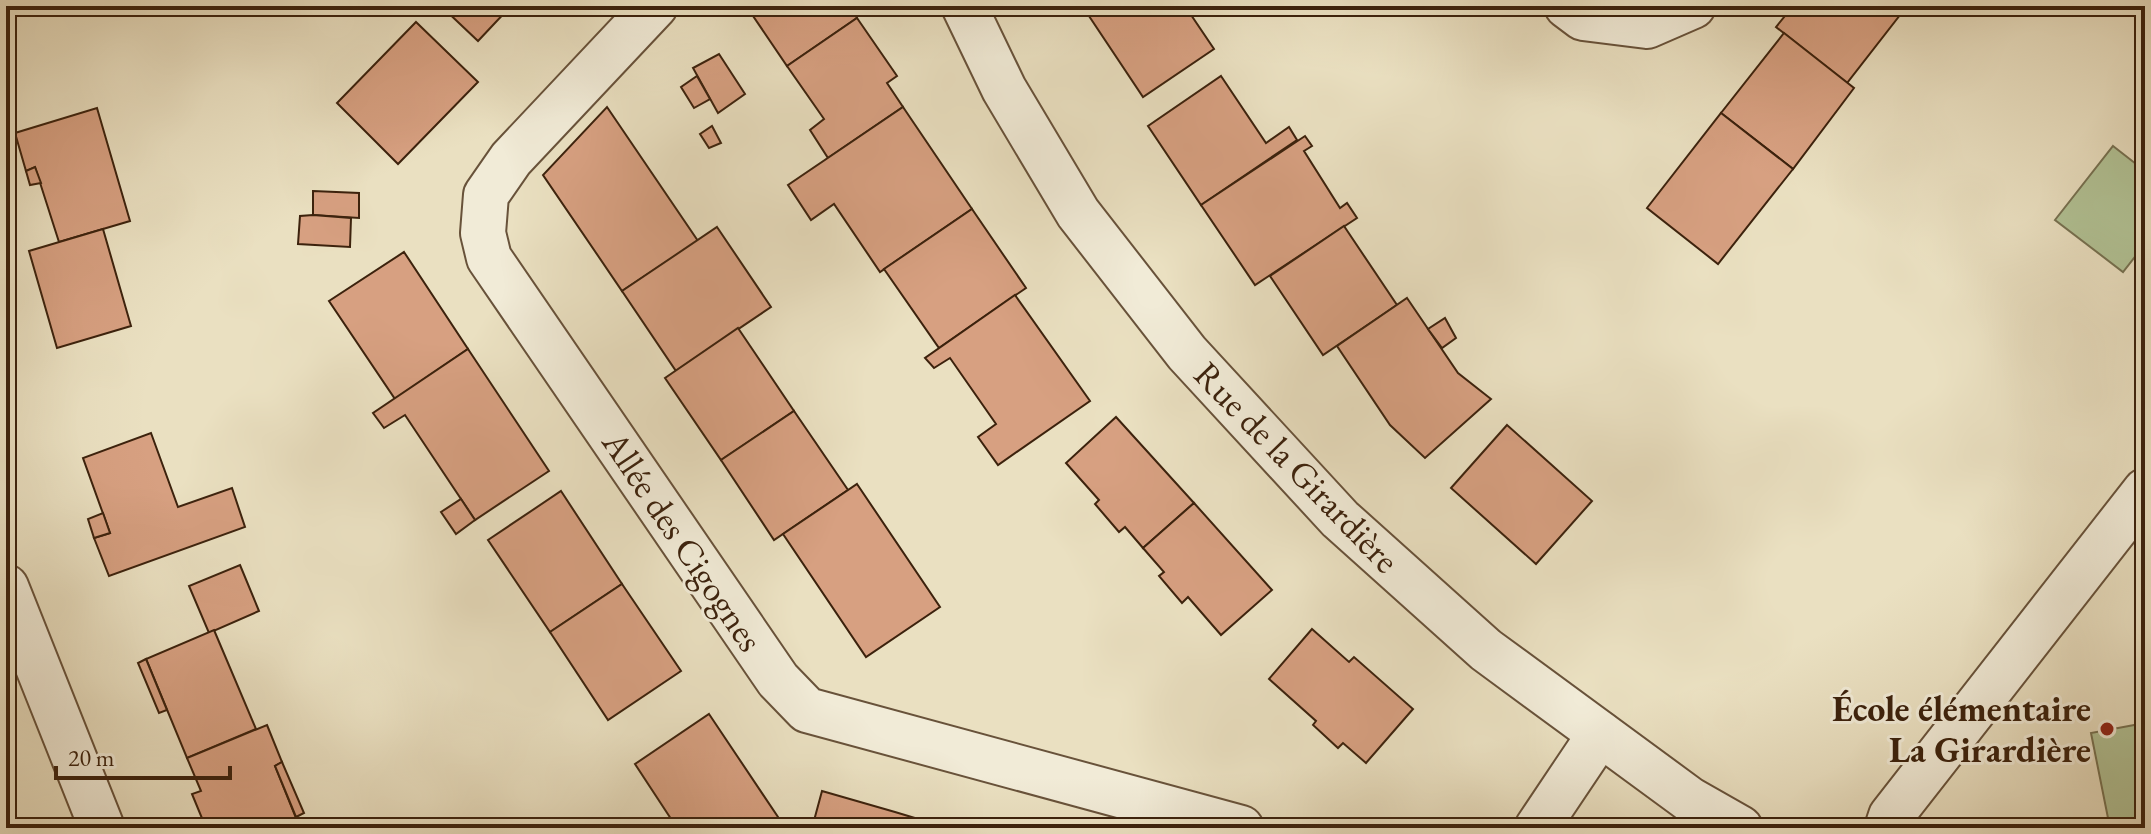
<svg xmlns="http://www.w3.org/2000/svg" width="2151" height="834" viewBox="0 0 2151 834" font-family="'EB Garamond',serif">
<rect width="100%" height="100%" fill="#eae0c1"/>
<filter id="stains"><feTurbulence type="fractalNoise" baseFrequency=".0025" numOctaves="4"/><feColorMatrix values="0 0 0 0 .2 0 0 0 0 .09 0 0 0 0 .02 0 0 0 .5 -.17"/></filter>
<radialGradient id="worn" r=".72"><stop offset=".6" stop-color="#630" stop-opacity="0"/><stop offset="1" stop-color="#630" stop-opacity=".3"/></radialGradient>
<g fill="#b2c396" stroke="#777252" stroke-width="2">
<polygon points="2113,146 2145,171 2145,244 2123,272 2055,220"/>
<polygon points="2145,723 2145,828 2110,828 2091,733"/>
</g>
<g fill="#d7a081" stroke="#3c220d" stroke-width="2">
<polygon points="441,6 511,6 478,41"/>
<polygon points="761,6 849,6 857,18 787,66 751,13"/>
<polygon points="1091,6 1185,6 1214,49 1143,97 1085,10"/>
<polygon points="1793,6 1907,6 1847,83 1776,27"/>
<polygon points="857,18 897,76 887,83 903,107 828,158 810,130 824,119 787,66"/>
<polygon points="416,22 478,82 398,164 337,103"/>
<polygon points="1784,33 1854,88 1793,169 1721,113"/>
<polygon points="719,54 745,94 718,113 693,68"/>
<polygon points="697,76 710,99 694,108 681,87"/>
<polygon points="1221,76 1266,143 1289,127 1297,140 1201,205 1148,126"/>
<polygon points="607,107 698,241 622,291 543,175"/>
<polygon points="903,107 972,209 880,272 834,204 811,220 788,185"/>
<polygon points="97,108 130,221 59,242 35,167 26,171 15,133"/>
<polygon points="1721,113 1793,169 1718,264 1647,208"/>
<polygon points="712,126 721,143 709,148 700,134"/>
<polygon points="1305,136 1312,146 1304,151 1340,208 1347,203 1357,218 1255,285 1201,205"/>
<polygon points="35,167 41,183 30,185 26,171"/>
<polygon points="313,191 359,193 359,218 313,215"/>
<polygon points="972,209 1026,288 939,348 884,269"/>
<polygon points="313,215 351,218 350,247 298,244 300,216"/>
<polygon points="1344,226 1397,305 1323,355 1270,276"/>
<polygon points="717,227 771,307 676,371 622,291"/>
<polygon points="103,229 131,326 57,348 29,251"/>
<polygon points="404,252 468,349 395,399 329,301"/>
<polygon points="1015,295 1090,401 998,465 978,437 996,424 950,358 934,368 925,358"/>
<polygon points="1407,298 1458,373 1491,399 1425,458 1390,425 1337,346"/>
<polygon points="1445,318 1456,338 1442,348 1428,329"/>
<polygon points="738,328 794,411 721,460 665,378"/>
<polygon points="468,349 549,471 475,520 405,415 384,428 373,413"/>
<polygon points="794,411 848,490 774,540 721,460"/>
<polygon points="1116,417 1194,503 1143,548 1125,527 1119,532 1095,504 1099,500 1066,463"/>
<polygon points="1507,425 1592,501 1536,564 1451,488"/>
<polygon points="151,433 178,507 232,488 245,527 109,576 94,538 110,533 83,458"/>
<polygon points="857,484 940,607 866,657 783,534"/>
<polygon points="561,491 622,584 550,632 488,540"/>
<polygon points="461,499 475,520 456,534 441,512"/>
<polygon points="1194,503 1272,590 1221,635 1188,597 1182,603 1159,576 1164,572 1143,548"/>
<polygon points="103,513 110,533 94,538 88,519"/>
<polygon points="240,565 259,611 209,633 189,586"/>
<polygon points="622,584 681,671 608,720 550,632"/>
<polygon points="1312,629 1349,662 1354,657 1413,709 1366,763 1343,743 1338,748 1313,725 1316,721 1269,679"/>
<polygon points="214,630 256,729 187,758 146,659"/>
<polygon points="146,659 167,710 159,713 138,663"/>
<polygon points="709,714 778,817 761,828 677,828 635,764"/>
<polygon points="267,725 282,762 275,766 300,828 206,828 192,794 201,791 187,758"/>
<polygon points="282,762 304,813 296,817 275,766"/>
<polygon points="822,791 895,812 948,828 812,828"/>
</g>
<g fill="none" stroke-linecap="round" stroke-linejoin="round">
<g stroke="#68523a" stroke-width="48">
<g id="minor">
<polyline points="655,6 511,159 486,195 483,233 489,258 778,680 807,710 1241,828"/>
<polyline points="1567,6 1583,18 1647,26 1693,6"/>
<polyline points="6,587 102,828"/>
<polyline points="1537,828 1600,734"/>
<polyline points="1887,828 1891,816 2145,491"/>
</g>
</g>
<g stroke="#68523a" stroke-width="48">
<polyline id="tertiary" points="964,6 1004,89 1078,213 1187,353 1340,519 1486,650 1689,799 1740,828"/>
</g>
<use href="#minor" stroke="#f1ebd7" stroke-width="44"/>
<use href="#tertiary" stroke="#f1ebd7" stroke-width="44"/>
</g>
<circle fill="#8f2418" stroke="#f1ebd7" stroke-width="3" cx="2107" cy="729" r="8"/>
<g text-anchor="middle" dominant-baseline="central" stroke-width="6" stroke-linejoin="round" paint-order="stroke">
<g font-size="36" fill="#3c220d" stroke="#f1ebd7">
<text transform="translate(1297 467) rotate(46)">Rue de la Girardière</text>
<text transform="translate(683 541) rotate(56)">Allée des Cigognes</text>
</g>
<g font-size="36" font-weight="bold" fill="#3c220d" stroke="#f1ebd7" text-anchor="end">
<text x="2091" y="708">École élémentaire<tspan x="2091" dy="41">La Girardière</tspan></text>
</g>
</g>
<rect width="2151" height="834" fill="none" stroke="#eae0c1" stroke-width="32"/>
<rect x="8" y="8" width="2135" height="818" fill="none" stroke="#3c220d" stroke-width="4"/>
<rect x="16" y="16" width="2119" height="802" fill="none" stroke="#3c220d" stroke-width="2"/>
<path d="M56 766v12h174v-12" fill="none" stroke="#3c220d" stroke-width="4"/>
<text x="68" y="766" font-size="24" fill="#3c220d" stroke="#f1ebd7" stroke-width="6" paint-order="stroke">20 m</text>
<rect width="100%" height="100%" filter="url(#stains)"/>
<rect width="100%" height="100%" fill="url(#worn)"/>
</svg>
